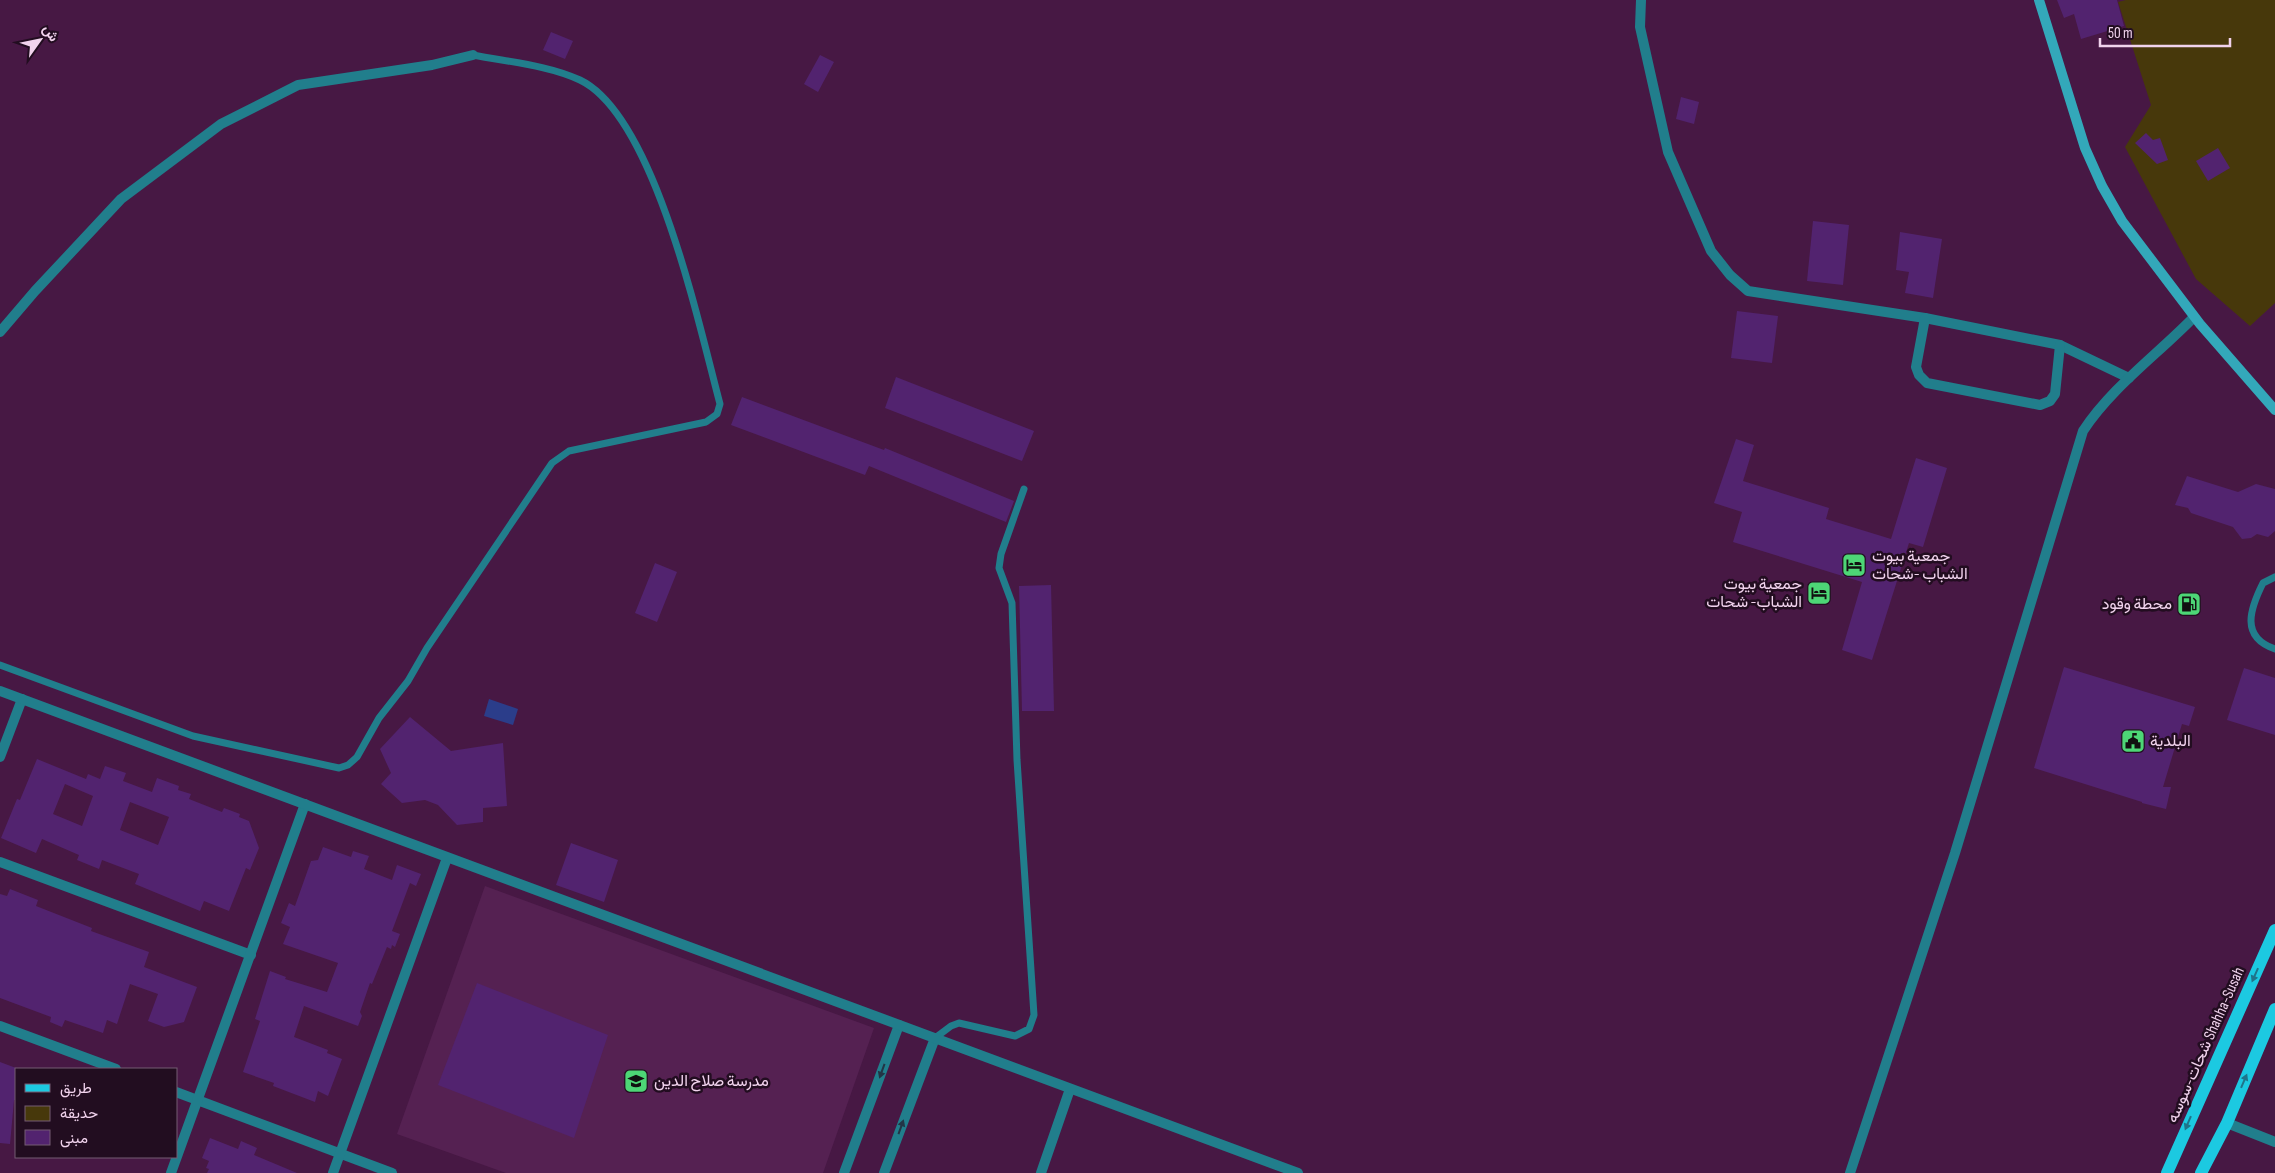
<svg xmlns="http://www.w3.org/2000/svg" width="2275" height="1173" viewBox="0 0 2275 1173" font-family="'Sofia Sans Condensed',Vazirmatn,sans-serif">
<rect width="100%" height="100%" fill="#471844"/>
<polygon fill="#552152" points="485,886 874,1028 823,1173 506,1173 397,1134"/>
<polygon fill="#47380b" points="2126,0 2275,0 2275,303 2250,326 2196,279 2125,147 2151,105 2118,2"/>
<polygon fill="#2b3d8a" points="489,699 518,709 513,725 484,716"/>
<g fill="#52236f" fill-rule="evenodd">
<polygon points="2057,0 2117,0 2124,26 2081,39 2074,14 2064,18"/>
<polygon points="551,32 573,41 565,59 543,50"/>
<polygon points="820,55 834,62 818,92 804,84"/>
<polygon points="1681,97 1699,102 1694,124 1676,119"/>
<polygon points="2146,133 2153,140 2160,138 2168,160 2157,164 2135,143"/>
<polygon points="2218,148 2230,168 2208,181 2196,161"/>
<polygon points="1813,221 1849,225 1843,285 1807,281"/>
<polygon points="1900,232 1942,239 1933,298 1905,293 1909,272 1896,270"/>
<polygon points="1737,311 1778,316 1772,363 1731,358"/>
<polygon points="896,377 1034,431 1022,461 885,408"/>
<polygon points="742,397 884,450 885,448 1014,501 1006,522 869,466 865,475 731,425"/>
<polygon points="1736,439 1754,445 1743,481 1829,508 1826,519 1891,539 1916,458 1947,468 1923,547 1909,543 1872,660 1842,650 1862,582 1733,542 1742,512 1714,503"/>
<polygon points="2187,476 2238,492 2256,484 2275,489 2275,531 2268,537 2257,534 2251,538 2242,539 2233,527 2191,513 2188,508 2175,505"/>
<polygon points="655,563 677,572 657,622 635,613"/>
<polygon points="1051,585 1054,711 1022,711 1019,586"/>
<polygon points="2064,667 2195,707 2189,726 2182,724 2163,787 2171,787 2166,809 2142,803 2142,802 2034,768"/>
<polygon points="2244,668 2275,678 2275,735 2227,720"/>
<polygon points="410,717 451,751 503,743 507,806 483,808 483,822 457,825 438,805 425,800 402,803 381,784 391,773 380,749"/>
<path d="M37,759L86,779L88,774L100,779L105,766L126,773L123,781L152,792L157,778L179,786L178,790L191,794L189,799L222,812L224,808L240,814L239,817L249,821L259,848L250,870L246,868L229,911L204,901L200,911L135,884L139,874L102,860L99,869L77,860L79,855L42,839L36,853L1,838L17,799L20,800ZM65,784L93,796L82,826L53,814ZM130,802L169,817L158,845L120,830Z"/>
<polygon points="571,843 618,860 604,902 556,885"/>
<polygon points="323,847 351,857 353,851 369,856 364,869 392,880 397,865 421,874 416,886 410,883 392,931 400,934 395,947 392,945 391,949 387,947 372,984 370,983 360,1012 362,1016 358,1026 304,1006 294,1037 328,1050 327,1053 342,1059 328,1096 318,1091 315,1102 273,1086 274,1083 243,1072 260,1021 255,1019 270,971 286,977 285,979 327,992 338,963 283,944 290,927 281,923 289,903 295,906 311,861 318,860"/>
<polygon points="10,889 38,900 36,906 92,928 91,931 149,952 144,967 197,987 184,1022 164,1027 148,1021 158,994 130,984 117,1024 107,1020 103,1033 65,1020 62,1027 50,1022 51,1017 0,998 0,894 7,896"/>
<polygon points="477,983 608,1035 574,1138 438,1085"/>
<polygon points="0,1062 16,1068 16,1100 14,1100 10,1144 0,1143"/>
<polygon points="210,1138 238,1149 241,1141 257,1148 254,1155 297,1173 207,1173 209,1169 206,1168 209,1161 202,1158"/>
</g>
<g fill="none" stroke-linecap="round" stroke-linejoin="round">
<g stroke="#217e8c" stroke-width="7">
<path d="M2275,577L2263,583C2250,609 2240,637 2275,649"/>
<path d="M0,665L193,736L339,768L348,765L357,757L379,718L408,681L427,648L552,463L569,451L706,422L717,414L720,404C699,326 655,116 580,80C548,65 508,62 473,55"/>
<polyline points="935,1038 951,1026 959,1023 1015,1036 1029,1029 1034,1015 1017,760 1012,603 999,568 1001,554 1024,489"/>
</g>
<g stroke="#217e8c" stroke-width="10">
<polyline points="1641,0 1640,27 1668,152 1711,251 1730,275 1748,291 1925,318 2060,345 2129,378"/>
<polyline points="1925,318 1916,367 1919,375 1927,383 2040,405 2050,401 2055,394 2060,345"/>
<polyline points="0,332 35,291 121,199 221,124 298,85 432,65 473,55"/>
<polyline points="0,757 22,699"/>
<polyline points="0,862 251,955"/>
<polyline points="0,1026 116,1069"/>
<polyline points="176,1092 392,1173"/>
<polyline points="2227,1123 2275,1142"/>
<polyline points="171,1173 305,804"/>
<polyline points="333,1173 447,858"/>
<polyline points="844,1173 899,1025"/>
<polyline points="884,1173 935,1038"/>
<polyline points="1041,1173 1070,1089"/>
<path d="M1850,1173L1955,853L2083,431C2112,387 2157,355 2194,317"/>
</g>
<polyline stroke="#217e8c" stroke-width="10" points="0,691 1298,1173"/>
<polyline stroke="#33a8ba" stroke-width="10" points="2039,0 2085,148 2102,186 2122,221 2200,324 2275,410"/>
<g stroke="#1cc9e1" stroke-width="12">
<polyline points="2167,1173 2275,930"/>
<polyline points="2201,1173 2227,1123 2275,1009"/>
</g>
</g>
<defs><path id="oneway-solid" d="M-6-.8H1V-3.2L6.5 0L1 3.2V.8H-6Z" transform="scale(1.25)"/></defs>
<g fill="#1f748a">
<use href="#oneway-solid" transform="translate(2255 975) rotate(114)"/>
<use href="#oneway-solid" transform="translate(2244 1081) rotate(-67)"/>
<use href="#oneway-solid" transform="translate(2188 1123) rotate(113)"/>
</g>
<g fill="#223546">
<use href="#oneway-solid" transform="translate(882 1071) rotate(110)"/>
<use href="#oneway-solid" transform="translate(901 1127) rotate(-70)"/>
</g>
<defs>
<g id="hotel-square" transform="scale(1.25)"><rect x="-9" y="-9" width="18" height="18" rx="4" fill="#4dd676" stroke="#220d20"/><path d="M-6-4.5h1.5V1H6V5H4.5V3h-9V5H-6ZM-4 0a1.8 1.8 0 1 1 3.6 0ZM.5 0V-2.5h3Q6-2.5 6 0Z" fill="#111"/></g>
<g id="fuel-square" transform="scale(1.25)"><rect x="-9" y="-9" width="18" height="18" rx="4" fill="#4dd676" stroke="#220d20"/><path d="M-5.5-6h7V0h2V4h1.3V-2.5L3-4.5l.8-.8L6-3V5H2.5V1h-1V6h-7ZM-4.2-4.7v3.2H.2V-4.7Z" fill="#111"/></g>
<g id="civic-square" transform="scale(1.25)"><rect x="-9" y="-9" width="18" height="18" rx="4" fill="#4dd676" stroke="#220d20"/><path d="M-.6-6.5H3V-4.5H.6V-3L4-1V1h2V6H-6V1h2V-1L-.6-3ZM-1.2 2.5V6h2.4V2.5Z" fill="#111"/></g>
<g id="school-square" transform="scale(1.25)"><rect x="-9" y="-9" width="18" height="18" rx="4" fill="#4dd676" stroke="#220d20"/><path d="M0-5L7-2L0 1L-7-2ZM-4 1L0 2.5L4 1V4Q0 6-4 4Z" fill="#111"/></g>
</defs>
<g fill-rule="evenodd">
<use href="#hotel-square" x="1854" y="565"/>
<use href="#hotel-square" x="1819" y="593"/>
<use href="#fuel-square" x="2189" y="604"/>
<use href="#civic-square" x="2133" y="741"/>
<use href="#school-square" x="636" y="1081"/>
</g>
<g text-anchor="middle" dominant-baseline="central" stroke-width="5" stroke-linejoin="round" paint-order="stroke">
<g font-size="16" fill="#f1d3ed" stroke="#220d20" text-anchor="start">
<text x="1872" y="556">جمعية بيوت<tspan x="1872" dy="18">الشباب -شحات</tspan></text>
<text x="1802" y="584" text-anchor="end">جمعية بيوت<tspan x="1802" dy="18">الشباب- شحات</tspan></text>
<text x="2172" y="604" text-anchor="end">محطة وقود</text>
<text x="2150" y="741">البلدية</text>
<text x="654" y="1081">مدرسة صلاح الدين</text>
</g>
<g font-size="16" fill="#f1d3ed" stroke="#220d20">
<text transform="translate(2206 1045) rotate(-66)">شحات-سوسه Shahha-Susah</text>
</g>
</g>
<rect x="15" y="1068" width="162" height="90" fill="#220d20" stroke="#755c72"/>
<rect x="25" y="1084" width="25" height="8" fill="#1cc9e1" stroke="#755c72"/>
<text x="60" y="1093" font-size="15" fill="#f1d3ed">طريق</text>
<rect x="25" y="1106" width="25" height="15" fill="#47380b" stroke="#755c72"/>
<text x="60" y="1118" font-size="15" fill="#f1d3ed">حديقة</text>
<rect x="25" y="1130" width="25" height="15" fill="#52236f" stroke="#755c72"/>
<text x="60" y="1143" font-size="15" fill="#f1d3ed">مبنى</text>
<g transform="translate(40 40) rotate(57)" stroke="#220d20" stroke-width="4" paint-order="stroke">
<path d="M0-4L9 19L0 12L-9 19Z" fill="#f1d3ed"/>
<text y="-8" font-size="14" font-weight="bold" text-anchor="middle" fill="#f1d3ed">ش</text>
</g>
<path d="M2100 38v8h130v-8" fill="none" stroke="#f1d3ed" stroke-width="2.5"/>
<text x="2108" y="38" font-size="15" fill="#f1d3ed" stroke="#220d20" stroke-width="4" paint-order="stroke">50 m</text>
</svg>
